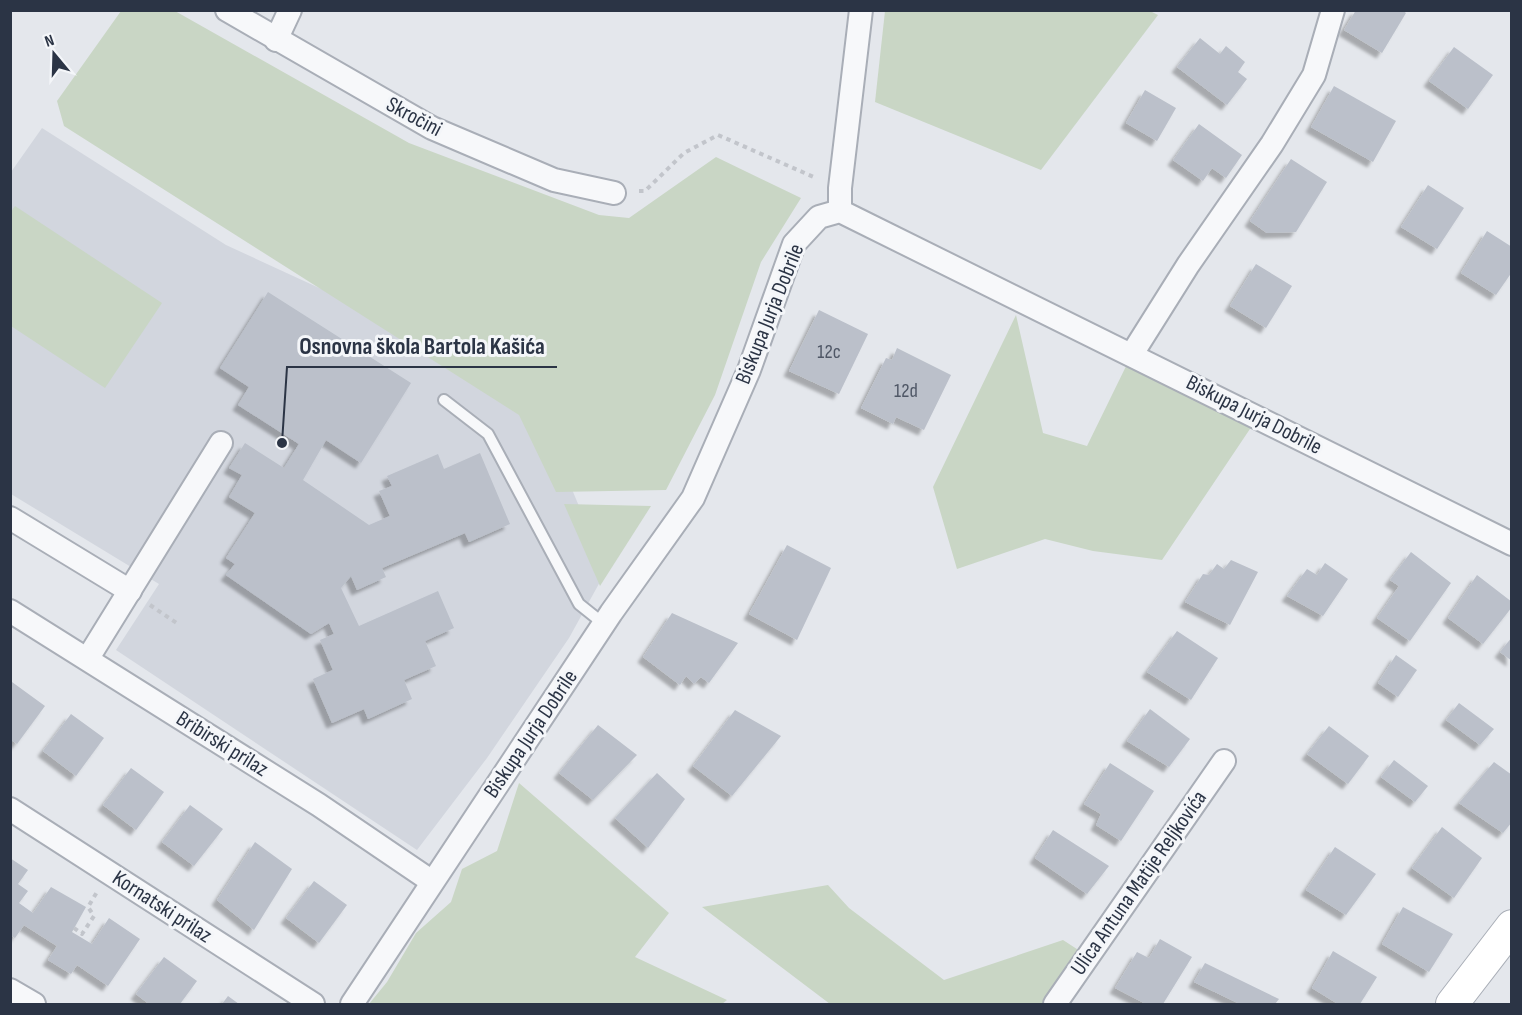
<svg xmlns="http://www.w3.org/2000/svg" width="1522" height="1015" viewBox="0 0 1522 1015" font-family="'Sofia Sans Condensed',sans-serif">
<defs>
<filter id="shadow"><feDropShadow dx="-5.5" dy="5.5" stdDeviation="1.5" flood-color="#0004"/></filter>
</defs>
<rect width="100%" height="100%" fill="#e4e7ec"/>
<polygon fill="#d2d6de" points="42,128 226,245 465,355 531,391 606,571 569,638 487,758 417,850 116,650 159,584 11,494 11,172"/>
<g fill="#c9d6c5">
<polygon points="1148,10 1158,15 1041,170 875,102 885,11"/>
<polygon points="121,11 175,11 409,143 599,215 629,218 716,157 801,198 761,262 715,395 666,490 556,492 519,415 64,126 57,101"/>
<polygon points="15,206 162,303 105,388 11,326 10,213"/>
<polygon points="1016,315 1043,433 1087,446 1132,354 1258,417 1162,560 1093,551 1045,539 957,569 933,487"/>
<polygon points="564,504 651,506 600,586"/>
<polygon points="519,783 669,913 635,957 727,1000 722,1004 369,1004 387,982 416,933 451,902 462,869 497,851"/>
<polygon points="828,885 849,908 944,980 1063,940 1083,953 1047,1004 830,1004 702,907"/>
</g>
<g fill="#bbc0ca" filter="url(#shadow)">
<polygon points="1356,10 1402,10 1406,13 1382,53 1344,30"/>
<polygon points="1200,38 1220,54 1226,46 1245,62 1238,72 1247,79 1227,105 1177,67"/>
<polygon points="1454,47 1493,75 1468,109 1429,81"/>
<polygon points="1334,86 1396,121 1373,162 1311,127"/>
<polygon points="1145,90 1176,108 1157,141 1126,123"/>
<polygon points="1199,124 1242,155 1226,178 1212,168 1203,181 1173,160"/>
<polygon points="1291,159 1327,182 1296,232 1267,233 1250,221"/>
<polygon points="1428,185 1464,208 1437,249 1401,227"/>
<polygon points="1487,231 1512,247 1512,272 1496,295 1461,273"/>
<polygon points="1256,264 1292,286 1266,328 1230,306"/>
<polygon points="268,292 411,383 361,463 326,440 303,480 369,525 390,516 379,491 392,486 387,476 438,454 444,469 480,453 510,524 469,542 465,533 382,568 386,577 357,590 351,576 341,588 359,626 438,591 454,628 425,641 436,666 404,680 412,699 368,719 364,709 332,723 313,679 333,670 320,640 334,634 329,623 311,634 226,575 235,564 226,558 255,513 229,497 242,475 229,468 245,443 284,468 299,444 238,405 249,387 220,368"/>
<polygon points="819,310 868,334 839,394 789,371"/>
<polygon points="897,348 951,375 924,430 896,417 893,424 861,408 886,358 892,360"/>
<polygon points="787,545 831,568 797,640 749,614"/>
<polygon points="1411,552 1451,583 1410,641 1377,618 1399,586 1390,580"/>
<polygon points="1231,560 1258,572 1230,625 1185,602 1203,574 1209,575 1217,564 1224,569"/>
<polygon points="1325,563 1348,579 1323,616 1287,596 1307,569 1317,575"/>
<polygon points="1477,575 1512,602 1512,607 1483,644 1448,618"/>
<polygon points="672,613 738,643 709,683 701,677 694,684 686,676 680,685 643,657"/>
<polygon points="1177,631 1218,658 1191,700 1147,672"/>
<polygon points="1512,637 1512,661 1500,652"/>
<polygon points="1396,655 1417,670 1398,697 1378,683"/>
<polygon points="12,682 45,706 17,744 10,739"/>
<polygon points="1459,703 1494,729 1480,745 1446,720"/>
<polygon points="1150,709 1190,739 1169,767 1127,741"/>
<polygon points="735,710 781,736 732,796 693,766"/>
<polygon points="71,714 104,738 76,776 43,751"/>
<polygon points="598,725 637,755 593,800 559,773"/>
<polygon points="1329,726 1369,756 1348,784 1307,754"/>
<polygon points="1394,760 1428,786 1415,802 1381,777"/>
<polygon points="1494,762 1512,775 1512,822 1503,833 1459,803"/>
<polygon points="1110,763 1154,791 1121,841 1096,825 1101,814 1084,804"/>
<polygon points="131,768 164,792 136,830 103,805"/>
<polygon points="657,773 685,799 648,848 615,818"/>
<polygon points="190,805 223,829 194,866 162,842"/>
<polygon points="1442,827 1482,858 1454,898 1412,868"/>
<polygon points="1053,830 1109,866 1087,894 1035,858"/>
<polygon points="255,842 292,869 254,930 217,900"/>
<polygon points="1335,847 1376,874 1346,915 1306,890"/>
<polygon points="10,858 28,870 18,884 28,891 19,903 33,913 51,887 86,907 72,932 92,944 109,918 140,939 108,986 77,965 71,974 48,960 57,946 24,925 15,938 10,935"/>
<polygon points="314,881 347,905 319,943 286,918"/>
<polygon points="1403,907 1453,934 1429,972 1382,944"/>
<polygon points="1160,939 1192,957 1163,1004 1146,1004 1115,988 1137,952 1149,958"/>
<polygon points="1333,951 1377,977 1360,1004 1338,1004 1312,988"/>
<polygon points="164,957 197,981 180,1004 149,1004 136,994"/>
<polygon points="1205,963 1279,999 1275,1004 1240,1004 1194,982"/>
<polygon points="228,996 239,1004 222,1004"/>
</g>
<g fill="none" stroke-linecap="round" stroke-linejoin="round">
<g stroke="#a9aeb7" stroke-width="14">
<polyline id="lane" points="444,400 488,434 579,604 604,624"/>
</g>
<g stroke="#a9aeb7" stroke-width="26">
<g id="street">
<polyline points="227,10 432,128 554,180 614,193"/>
<polyline points="276,40 290,10"/>
<polyline points="840,211 840,188 861,10"/>
<polyline points="1132,354 1188,265 1272,144 1314,75 1333,10"/>
<polyline points="10,518 130,591"/>
<polyline points="10,611 319,805 431,881"/>
<polyline points="88,658 221,443"/>
<polyline points="10,809 313,1004"/>
<polyline points="10,990 34,1004"/>
<polyline points="352,1004 611,613 693,498 749,370 794,244 819,217 840,211 1512,544"/>
<polyline points="1055,1004 1224,761"/>
</g>
</g>
<g stroke="#a9aeb7" stroke-width="34">
<polyline id="secondary" points="1452,1004 1512,926"/>
</g>
<g stroke="#c2c5cb" stroke-width="4" stroke-dasharray="4.5 4.5" stroke-linecap="butt">
<polyline points="639,191 645,191 684,153 718,135 816,178"/>
<polyline points="150,605 178,624"/>
<polyline points="74,928 82,934 94,916 88,907 97,892"/>
</g>
<use href="#lane" stroke="#f7f8fa" stroke-width="10"/>
<use href="#street" stroke="#f7f8fa" stroke-width="22"/>
<use href="#secondary" stroke="#fff" stroke-width="32"/>
</g>
<g text-anchor="middle" dominant-baseline="central" stroke-width="6" stroke-linejoin="round" paint-order="stroke">
<g font-size="20" fill="#4f5766">
<text x="829" y="352">12c</text>
<text x="906" y="391">12d</text>
</g>
<g font-size="22" fill="#2b3445" stroke="#f4f6f9">
<text transform="translate(414 117) rotate(28)">Skročini</text>
<text transform="translate(770 314) rotate(-68)">Biskupa Jurja Dobrile</text>
<text transform="translate(1254 415) rotate(27)">Biskupa Jurja Dobrile</text>
<text transform="translate(531 734) rotate(-56)">Biskupa Jurja Dobrile</text>
<text transform="translate(222 744) rotate(32)">Bribirski prilaz</text>
<text transform="translate(1139 883) rotate(-55)">Ulica Antuna Matije Reljkovića</text>
<text transform="translate(162 907) rotate(33)">Kornatski prilaz</text>
</g>
</g>
<path fill="none" stroke="#2b3445" stroke-width="2" d="M282 443L287 367H557"/>
<circle fill="#2b3445" stroke="#f4f6f9" stroke-width="2" cx="282" cy="443" r="6"/>
<g font-size="24" text-anchor="middle" font-weight="bold" fill="#2b3445" stroke="#f4f6f9" stroke-width="6" stroke-linejoin="round" paint-order="stroke">
<text x="422" y="354">Osnovna škola Bartola Kašića</text>
</g>
<rect width="1522" height="1015" fill="none" stroke="#2b3445" stroke-width="24"/>
<g transform="translate(54 54) rotate(341)" stroke="#f4f6f9" stroke-width="4.5" paint-order="stroke">
<path d="M0-4.5L10 22L0 15L-10 22Z" fill="#2b3445"/>
<text y="-9" font-size="16" font-weight="bold" text-anchor="middle" fill="#2b3445">N</text>
</g>
</svg>
